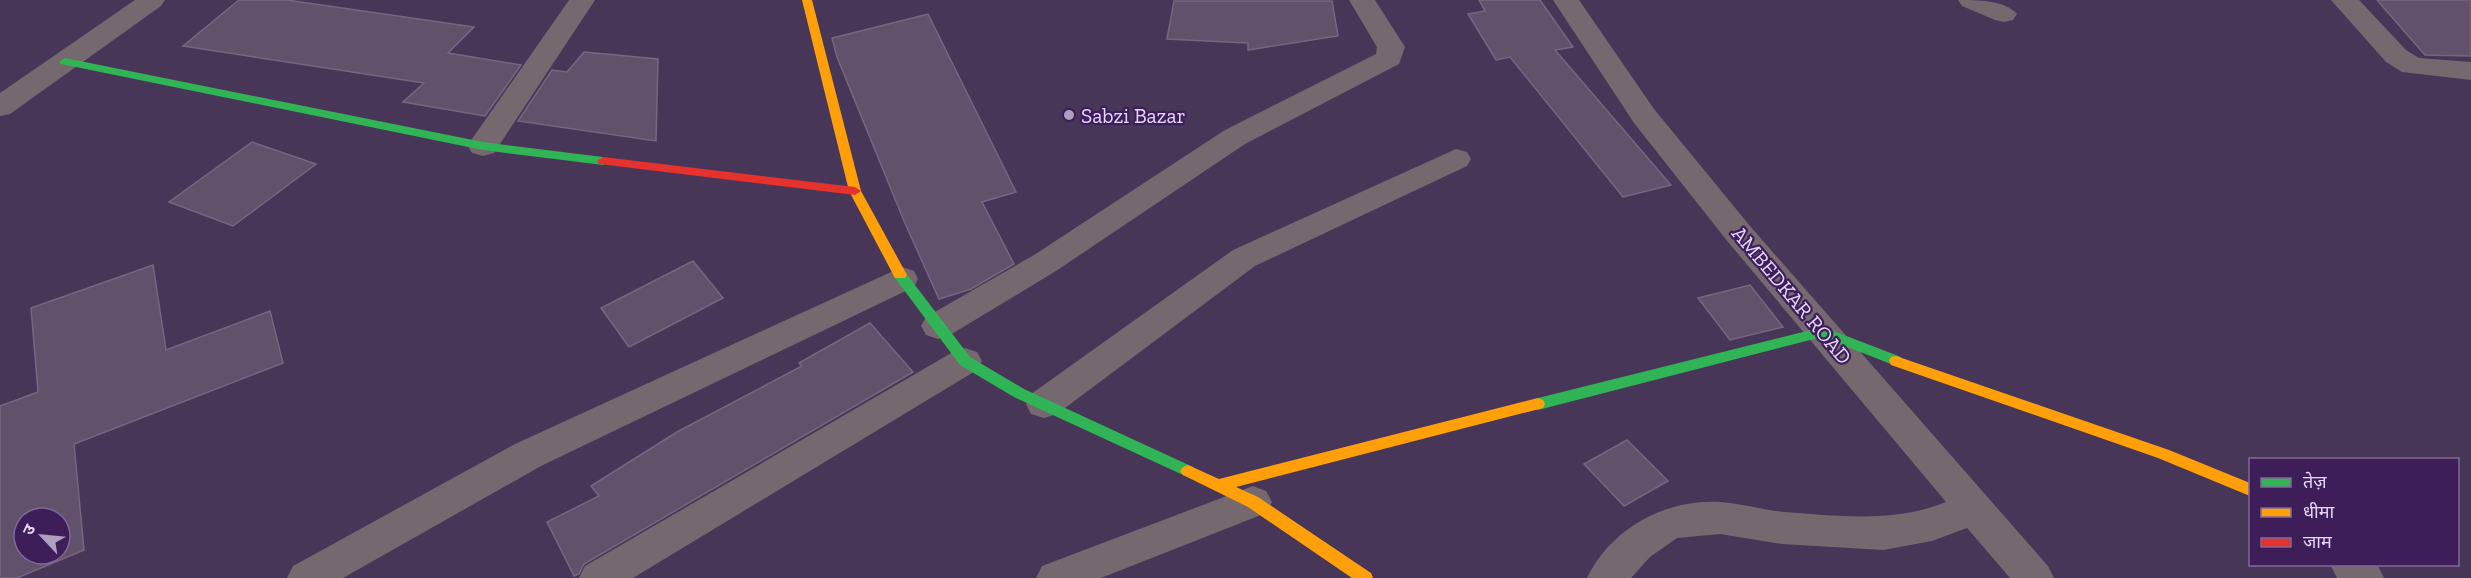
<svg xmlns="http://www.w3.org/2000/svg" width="2471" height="578" viewBox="0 0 2471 578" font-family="'Zilla Slab','Noto Sans Devanagari',serif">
<rect width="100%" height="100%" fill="#473658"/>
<g fill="#62516b" stroke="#786680" stroke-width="1.5" fill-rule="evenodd">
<polygon points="239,0 287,0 474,27 448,53 521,65 485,116 403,102 424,83 183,46"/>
<polygon points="1479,0 1540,0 1573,47 1555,50 1671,185 1623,197 1510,57 1496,60 1468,14 1485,11"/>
<polygon points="2377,0 2471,0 2471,56 2425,55"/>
<polygon points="1174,1 1332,1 1338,36 1248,50 1248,43 1167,39"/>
<polygon points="928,14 1016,192 982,202 1014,264 971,289 939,299 904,221 837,57 832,38"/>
<polygon points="584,52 658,59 656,141 518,121 552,70 567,72"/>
<polygon points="252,142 316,164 233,226 169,202"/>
<polygon points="693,261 723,298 629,347 601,308"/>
<path d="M153,265L166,350L270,311L283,363L74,444L84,550L17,578H0V406L38,392L31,308ZM24,518H60V554H24Z"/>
<polygon points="1750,285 1783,327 1730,340 1698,298"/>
<polygon points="870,323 913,372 584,564 579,574 574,576 547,522 599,496 591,486 677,432 802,366 799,363"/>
<polygon points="1627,440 1668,481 1624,506 1584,464"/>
</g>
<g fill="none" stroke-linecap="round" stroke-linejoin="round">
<g fill="#75686f" fill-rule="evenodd">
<polygon points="135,0 165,0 161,6 10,114 0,116 0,93"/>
<polygon points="569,0 595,0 494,153 483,156 472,153 468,146 472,139"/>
<polygon points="1349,0 1375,0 1405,47 1399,64 1245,144 1056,271 950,335 938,339 926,335 921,326 926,317 1034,255 1225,130 1376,54 1377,47"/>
<path d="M1553,0H1579L1654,109L1750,226L2048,566L2054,578H2010L1967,528L1932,541L1883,550L1782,544L1720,534L1677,538L1650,557L1631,578H1587C1611,528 1667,498 1721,502C1743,504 1763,510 1785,512C1839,516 1895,523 1946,502L1728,242L1634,123Z"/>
<path d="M1958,0C1977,0 2005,0 2017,14L2013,20L2004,22L1995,20L1962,6Z"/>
<polygon points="2331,0 2359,0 2406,50 2419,58 2471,62 2471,80 2402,72 2386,62"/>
<polygon points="1456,149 1467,152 1471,159 1467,166 1255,266 1057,414 1044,418 1031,414 1026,404 1031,394 1233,250"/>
<polygon points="902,267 914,271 918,279 914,287 541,466 343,578 287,578 293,566 515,444"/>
<polygon points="965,348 977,352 982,361 977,370 633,578 579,578 585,566 953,352"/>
<polygon points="1253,486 1266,491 1272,502 1266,513 1101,578 1036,578 1042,566"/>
<polygon points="2330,564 2377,564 2384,578 2337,578"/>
</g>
<g fill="#30b455" fill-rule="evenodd">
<polygon points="65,58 483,142 603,157 609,161 603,165 483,150 61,64 59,62"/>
<polygon points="900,270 905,272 970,357 1024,389 1193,467 1196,471 1193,475 1188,477 1183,475 1014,397 960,365 895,278 893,275"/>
<polygon points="1823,327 1901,357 1903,361 1901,365 1896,366 1822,337 1538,410 1533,408 1531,404 1533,400 1538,398"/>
</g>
<g fill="#ff9f0a" fill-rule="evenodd">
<polygon points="802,0 812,0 861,191 907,275 905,278 895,278 849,191"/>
<polygon points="1896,356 2169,450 2250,483 2250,496 2158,458 1891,365 1889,361 1891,357"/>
<polygon points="1538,398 1543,400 1545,404 1543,408 1236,487 1258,497 1371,573 1373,578 1352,578 1248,507 1183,475 1180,471 1183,467 1188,465 1219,479"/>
</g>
<polygon fill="#e5322d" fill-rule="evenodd" points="603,157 855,187 861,191 855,195 599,164 597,161"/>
</g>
<circle fill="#ae9ec1" stroke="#3d1e59" stroke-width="2" cx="1069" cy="115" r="6"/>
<g text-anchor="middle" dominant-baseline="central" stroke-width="4.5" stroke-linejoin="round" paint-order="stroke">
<g font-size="21" fill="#e6d6fa" stroke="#3d1e59" text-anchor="start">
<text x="1081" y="115">Sabzi Bazar</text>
</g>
<g font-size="21" fill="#e6d6fa" stroke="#3d1e59">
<text transform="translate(1792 295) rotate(50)">AMBEDKAR ROAD</text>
</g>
</g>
<rect x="2249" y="458" width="210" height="108" fill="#3d1e59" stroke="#816899" stroke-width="1.5"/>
<rect x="2261" y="478" width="30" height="9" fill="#30b455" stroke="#816899" stroke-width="1.5"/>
<text x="2303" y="488" font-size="18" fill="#e6d6fa">तेज़</text>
<rect x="2261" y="508" width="30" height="9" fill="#ff9f0a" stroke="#816899" stroke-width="1.5"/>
<text x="2303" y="518" font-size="18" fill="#e6d6fa">धीमा</text>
<rect x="2261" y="538" width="30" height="9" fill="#e5322d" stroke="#816899" stroke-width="1.5"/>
<text x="2303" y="548" font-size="18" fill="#e6d6fa">जाम</text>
<g transform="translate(42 536) rotate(296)"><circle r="28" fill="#3d1e59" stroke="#816899" stroke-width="1.5"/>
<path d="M0-4.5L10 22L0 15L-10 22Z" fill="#ae9ec1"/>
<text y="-9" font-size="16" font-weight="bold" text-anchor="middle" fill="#e6d6fa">उ</text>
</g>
</svg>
